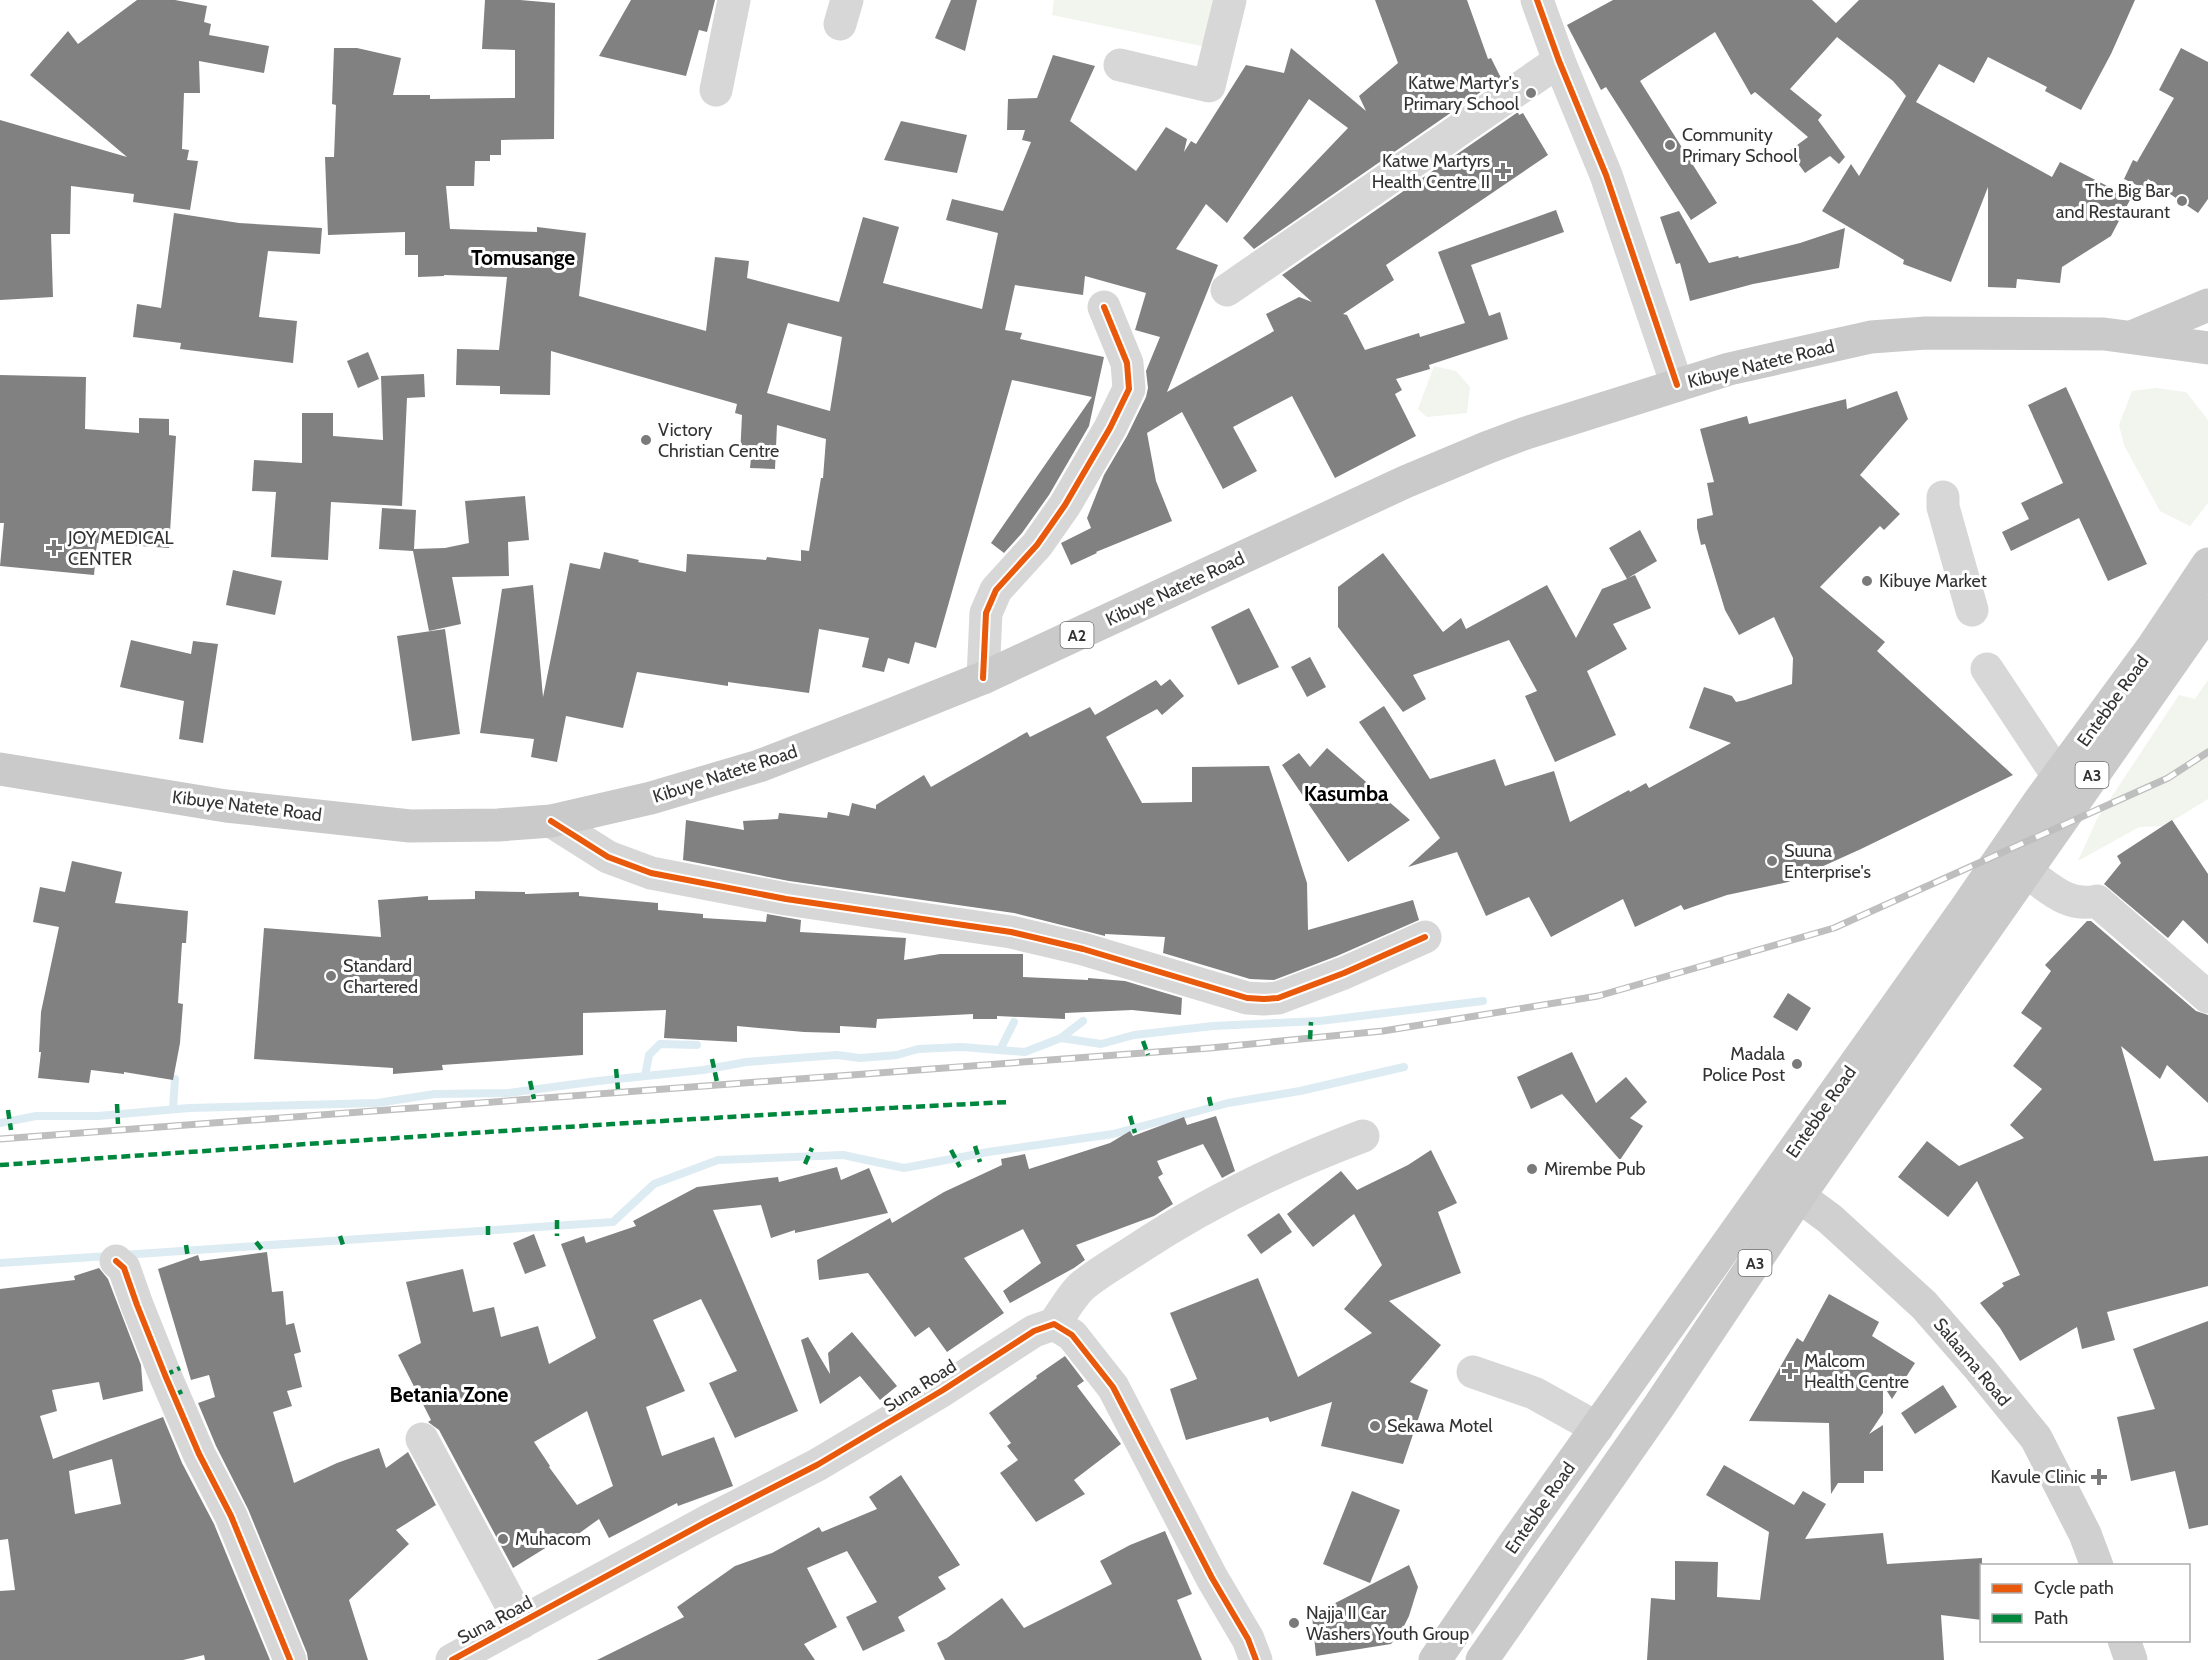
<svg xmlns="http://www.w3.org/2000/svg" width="2208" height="1660" viewBox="0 0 2208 1660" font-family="Cabin,sans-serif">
<rect width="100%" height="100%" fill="#fff"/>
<g fill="#f1f5ed">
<polygon points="1054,0 1227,0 1216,49 1052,15"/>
<polygon points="1434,366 1456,371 1470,387 1467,413 1427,417 1418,409"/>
<polygon points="2156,388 2186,392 2208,420 2208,503 2190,526 2160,511 2124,445 2119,425 2132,391"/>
<polygon points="2208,680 2208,799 2164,826 2139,827 2078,861 2097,819 2179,695 2195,699"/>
</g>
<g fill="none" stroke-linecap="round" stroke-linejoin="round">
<g stroke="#ddebf3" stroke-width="8">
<polyline points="1061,1038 1101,1044 1134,1035 1213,1026 1320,1021 1483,1001"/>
<polyline points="1000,1050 1014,1022"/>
<polyline points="645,1076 649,1055 660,1044 697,1045"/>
<polyline points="173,1109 175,1079"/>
<polyline points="0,1123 36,1116 98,1116 189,1108 377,1103 435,1094 508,1093 598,1081 703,1070 746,1062 837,1055 860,1058 897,1055 918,1049 962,1047 1025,1052 1061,1038 1083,1021"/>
<polyline points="122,1255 613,1222 654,1184 718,1160 843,1155 904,1168 988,1152 1113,1134 1228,1103 1300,1091 1404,1067"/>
<polyline points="0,1263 109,1256"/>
</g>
</g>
<g fill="#818181" fill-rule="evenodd">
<polygon points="137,0 175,0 207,6 204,22 211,24 209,35 269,46 264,73 199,61 200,93 184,93 182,149 189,150 187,160 198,161 190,210 133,202 134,194 71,186 70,234 51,234 53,297 0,300 0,120 127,157 30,75 68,31 78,44"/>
<path d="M485,0H520L555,3L554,139L501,140V155H490V161H475L474,186H446L450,229L537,232V227L586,233L579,296L706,331L715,257L749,261L747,278L839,302L863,217L899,227L883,283L982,309L998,233L946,220L952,199L1003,211L1031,142L1022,140L1025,130H1007L1008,99L1037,98L1053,55L1095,66L1070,121L1136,171L1166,127L1187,139L1184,152L1191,141L1196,144L1246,65L1284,73L1291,48L1366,111L1359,96L1398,63L1375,0H1467L1488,59L1491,58L1501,78L1254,249L1243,238L1348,128L1309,99L1227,223L1206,204L1176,249L1218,265L1167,392L1274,331L1266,314L1299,297L1312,302L1282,275L1518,112L1519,115L1523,113L1548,155L1386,265L1394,280L1343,314L1347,315L1365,350L1419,333L1420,337L1465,323L1438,252L1556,210L1564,232L1471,265L1489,316L1500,312L1508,339L1429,365L1430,369L1396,379L1402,390L1395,394L1416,436L1335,478L1292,396L1233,427L1257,471L1223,489L1182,412L1147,433L1156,481L1172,521L1096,552L1097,553L1071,565L1061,543L1091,528L1087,518L1104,475L1127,436L1146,397L1148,388L1146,371L1160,337L1135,330L1146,293L1085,276L1083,295L1015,285L1005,330L1022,333L1020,339L1104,357L1089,426L1049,495L1022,533L1004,553L991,543L1092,397L1012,380L936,648L915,642L909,664L888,658L884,672L862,667L869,638L819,629L809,693L728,682V686L637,672L623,728L566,716L557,762L531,757L534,739L480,733L502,589L533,585L543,697L570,563L600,569L604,552L639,560L638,562L686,572L687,554L766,560L767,557L801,561V550L809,551L821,478H823L826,439L777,425L775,469L750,468L751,458L740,457L742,415L735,413L737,404L551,351L550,395L500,394V386L456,385L457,349L499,350L507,277L444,275V276L418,277V255H405V232L328,235L325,157H334L336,105L332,104L334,48H357L401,58L393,95H430V99L515,98V50L482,49ZM788,323L842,337L830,411L767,393Z"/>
<polygon points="631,0 715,0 707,32 699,30 686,76 599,56"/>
<polygon points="951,0 977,0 965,51 935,38"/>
<polygon points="1613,0 1812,0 1836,23 1859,0 2135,0 2111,54 2081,110 2045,91 2047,87 1988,57 1974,83 1939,64 1916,102 2052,177 2060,162 2131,198 2111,236 2062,267 2060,283 2017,279 2016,288 1988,287 1988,187 1951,282 1903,264 1904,260 1822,211 1851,164 1859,176 1906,96 1893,81 1837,37 1790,89 1822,115 1818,120 1845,157 1839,164 1830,156 1805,173 1789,151 1808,137 1755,92 1751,95 1715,32 1640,81 1717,203 1691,220 1606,87 1601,90 1567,25"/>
<polygon points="2181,48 2208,62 2208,199 2198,213 2148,179 2143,188 2124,179 2133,160 2137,162 2174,98 2159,90"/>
<polygon points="901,121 967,135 957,173 884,160"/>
<polygon points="1679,211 1709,263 1738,256 1739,258 1800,243 1845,228 1839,268 1753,284 1690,301 1680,263 1676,264 1660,217"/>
<polygon points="174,213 239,223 322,228 320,254 268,251 259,317 297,321 293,363 180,349 181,343 133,337 137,304 161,308"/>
<polygon points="368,352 379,379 358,388 347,361"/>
<polygon points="424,374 425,397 407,398 402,506 331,502 328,560 271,557 276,492 252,491 254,460 302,463 302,413 333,413 333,436 383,440 381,376"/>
<polygon points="0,375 86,377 85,429 139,433 139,418 169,419 169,435 176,436 169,548 97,543 94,575 0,566 4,523 0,523"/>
<polygon points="2066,387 2147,564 2108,581 2079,518 2011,551 2002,532 2029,519 2021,503 2063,483 2028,405"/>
<polygon points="1897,391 1908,419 1860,475 1900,514 1884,530 1880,526 1820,587 1885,642 1877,651 2013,775 1861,849 1788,882 1727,895 1684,910 1681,905 1635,927 1623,899 1551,937 1529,897 1486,916 1457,852 1408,867 1440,838 1359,722 1384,706 1430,779 1495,759 1505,786 1554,771 1570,822 1629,790 1630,792 1646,783 1649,788 1731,743 1689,728 1704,687 1732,696 1736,702 1745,700 1792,684 1793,658 1774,617 1739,635 1725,610 1705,544 1701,545 1697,528 1697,519 1713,515 1707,483 1714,482 1700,429 1747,416 1749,424 1846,399 1847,409"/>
<polygon points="525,496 529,540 508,542 509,576 452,577 461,624 429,631 413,551 379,549 382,508 416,510 414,549 445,548 469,543 465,501"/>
<polygon points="1640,530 1657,561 1628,578 1635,575 1651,608 1613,624 1627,649 1587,671 1616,735 1555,762 1525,696 1537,691 1509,640 1413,675 1426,699 1403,712 1338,627 1338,587 1383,553 1443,632 1461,618 1466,629 1547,585 1576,638 1602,589 1627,579 1609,548"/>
<polygon points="233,570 282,581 275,615 226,605"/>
<polygon points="1249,608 1279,667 1238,685 1211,627"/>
<polygon points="445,629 460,734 412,741 397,636"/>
<polygon points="131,640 191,654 193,641 218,644 203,743 179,739 184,701 120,687"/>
<polygon points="1310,657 1326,687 1307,697 1291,667"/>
<polygon points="1170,679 1184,696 1162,715 1157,709 1106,737 1142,803 1192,802 1192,767 1269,766 1307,883 1308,930 1413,900 1419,920 1337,956 1274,980 1250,979 1163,953 1165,937 1105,934 1105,936 1014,913 789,881 683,860 686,820 744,830 743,821 778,819 779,813 827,818 828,812 849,816 852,803 876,809 876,805 924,775 931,787 1027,732 1030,737 1090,707 1095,715 1156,680 1161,686"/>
<polygon points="1327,748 1410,820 1348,862 1282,765 1299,753 1310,767"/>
<polygon points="2172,820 2208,874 2208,944 2183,920 2168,938 2104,884 2121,863 2117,856"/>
<polygon points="72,861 122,872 115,903 188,911 186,943 182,943 178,1003 183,1004 180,1043 173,1080 124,1072 124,1074 91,1070 89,1083 38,1078 41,1052 39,1052 41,1012 59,927 33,922 40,887 65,892"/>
<polygon points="475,891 525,892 525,894 579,892 579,896 658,903 658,910 703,914 703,918 766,922 767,914 801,920 800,932 906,938 904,960 940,954 1023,954 1023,977 1088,980 1088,978 1125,981 1182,998 1181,1015 1132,1010 1065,1013 1065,1019 997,1016 997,1019 973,1019 973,1014 877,1019 876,1028 840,1026 840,1033 804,1032 737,1026 737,1042 664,1038 666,1010 583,1013 583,1055 442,1065 443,1070 393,1074 393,1068 254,1059 264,928 381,937 378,900 428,896 428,900 475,899"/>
<polygon points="2087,921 2091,921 2196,1011 2208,1015 2208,1103 2167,1065 2160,1079 2121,1046 2154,1161 2208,1156 2208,1286 2107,1312 2115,1340 2082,1349 2077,1327 2020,1361 2000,1328 1980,1303 2004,1286 2002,1283 2020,1275 1977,1181 1948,1217 1898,1177 1927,1141 1959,1166 2024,1138 2010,1125 2042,1089 2013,1066 2042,1028 2021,1013 2051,971 2045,965"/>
<polygon points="1788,993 1811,1008 1797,1031 1773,1017"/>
<polygon points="1572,1052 1596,1103 1626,1077 1647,1102 1630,1118 1643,1126 1620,1160 1562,1094 1531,1109 1517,1077"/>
<polygon points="1216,1116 1235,1171 1222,1178 1203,1144 1157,1161 1163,1174 1158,1177 1173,1204 1154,1216 1076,1245 1085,1260 1074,1268 1010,1303 1003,1291 1041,1263 1023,1229 964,1258 1004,1313 947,1352 929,1327 915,1337 868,1273 819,1280 817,1260 890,1218 892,1223 944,1192 1002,1165 1001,1159 1025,1154 1029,1169 1110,1143 1130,1131 1133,1136 1184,1117 1187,1125"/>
<polygon points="1431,1150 1457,1203 1438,1212 1461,1273 1389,1301 1441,1345 1410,1382 1428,1390 1403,1464 1321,1446 1332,1402 1270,1422 1268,1417 1186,1440 1170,1389 1197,1379 1170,1313 1258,1278 1298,1377 1372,1333 1344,1309 1382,1265 1354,1214 1313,1247 1287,1214 1341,1171 1357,1190 1408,1165"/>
<path d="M837,1167L841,1180L869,1168L888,1213L795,1233V1230L771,1238L761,1205L713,1210L798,1411L735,1438L709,1383L737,1371L701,1299L653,1320L685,1391L646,1407L662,1456L714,1437L733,1486L678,1506L677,1503L609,1538L599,1519L563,1545L560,1539L513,1568L439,1430L428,1422L431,1420L398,1355L421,1343L406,1282L463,1269L473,1312L494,1307L501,1337L538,1326L549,1364L596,1338L561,1244L584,1236L586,1243L636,1226L633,1221L697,1187L778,1177L779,1182ZM587,1411L613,1486L577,1505L549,1467L550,1466L534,1442Z"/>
<polygon points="1279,1213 1292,1232 1261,1254 1247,1235"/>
<polygon points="534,1234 546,1266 525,1274 513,1243"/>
<polygon points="267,1252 272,1292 283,1291 286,1325 294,1323 301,1352 294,1354 302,1387 287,1391 292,1406 273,1412 294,1483 337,1463 379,1448 386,1468 408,1452 436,1505 396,1530 409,1544 349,1600 368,1660 308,1660 307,1653 248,1509 216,1446 198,1403 215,1397 209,1375 191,1380 158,1269 198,1255 200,1261"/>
<path d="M99,1268L108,1279L141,1365L143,1391L103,1400L99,1382L52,1390L57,1411L40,1416L53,1459L163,1417L182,1463L214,1524L270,1660H205L204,1655L183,1660H0V1591L15,1590L8,1539L0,1540V1289L75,1280L74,1276ZM112,1459L121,1504L75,1514L69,1471Z"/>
<polygon points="1829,1294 1879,1322 1872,1336 1915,1363 1892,1399 1883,1385 1883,1413 1869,1434 1883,1425 1883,1471 1864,1471 1864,1483 1838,1483 1831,1494 1829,1423 1749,1421 1797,1338 1803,1342"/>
<polygon points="2208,1321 2208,1525 2189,1529 2175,1471 2131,1481 2117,1417 2155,1409 2133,1349"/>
<polygon points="852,1332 897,1386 880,1400 860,1376 820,1404 801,1340 808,1337 830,1374 828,1353"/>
<polygon points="1065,1356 1084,1381 1077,1386 1121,1444 1074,1480 1085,1494 1036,1522 1000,1473 1018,1460 1007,1446 1011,1443 989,1413 1037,1378 1036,1376"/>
<polygon points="1943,1385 1957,1407 1915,1434 1901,1413"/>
<polygon points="1724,1465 1794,1505 1803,1491 1826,1504 1805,1539 1883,1533 1887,1564 1982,1558 1982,1620 1941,1615 1944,1660 1647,1660 1651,1598 1675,1600 1675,1561 1718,1562 1717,1597 1760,1600 1769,1532 1706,1495"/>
<polygon points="901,1475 960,1565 938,1577 946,1589 898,1617 905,1631 863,1651 846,1617 877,1602 847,1551 807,1568 837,1627 804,1644 815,1660 597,1660 684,1617 677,1607 735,1566 772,1553 819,1527 822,1532 877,1509 869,1497"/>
<polygon points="1352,1491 1400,1510 1370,1583 1323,1564"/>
<polygon points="1165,1531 1192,1594 1177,1600 1202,1660 945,1660 937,1643 947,1638 1002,1598 1024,1628 1112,1584 1100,1561 1130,1545"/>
<polygon points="1409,1565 1418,1587 1409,1616 1401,1632 1391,1644 1316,1656 1312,1615"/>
</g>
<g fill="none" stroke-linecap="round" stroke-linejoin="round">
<g stroke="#d7d7d7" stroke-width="33">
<polyline points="1537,0 1559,61 1606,175 1677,385"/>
<polyline points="840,24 847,0"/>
<polyline points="1120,65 1209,86 1230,0"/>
<polyline points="716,90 734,0"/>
<polyline points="1227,290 1559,61"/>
<polyline points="1943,497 1943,507 1972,610"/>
<polyline points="1987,669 2058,776"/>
<polyline points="983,678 986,613 996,590 1037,545 1065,505 1110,428 1129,389 1127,363 1104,307"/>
<polyline points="551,821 608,857 651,873 786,899 1011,932 1083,949 1247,998 1264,999 1278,998 1344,973 1425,937"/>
<path d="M2025,871C2049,887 2067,908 2097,901L2208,997"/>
<polyline points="116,1261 124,1268 137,1305 165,1375 199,1454 231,1516 290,1660"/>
<path d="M1054,1324C1063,1312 1070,1298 1081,1287C1097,1273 1117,1262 1134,1251C1206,1203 1283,1166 1363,1136"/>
<polyline points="1473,1372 1534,1393 1597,1428"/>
<polyline points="422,1439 521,1623"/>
</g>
<polyline stroke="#d7d7d7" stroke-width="33" points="452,1660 706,1522 817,1465 943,1390 1034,1331 1054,1324 1072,1335 1113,1387 1212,1578 1248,1639 1256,1660"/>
<g stroke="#d0d0d0" stroke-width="33">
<polyline points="1799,1196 1830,1219 1924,1305 1980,1369 2036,1438 2085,1534 2097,1566"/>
<polyline points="2124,1640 2131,1660"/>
</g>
<g stroke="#cacaca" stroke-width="33">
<polyline points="2134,336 2208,305"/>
<polyline points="0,769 226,806 410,826 498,825 551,821 651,798 759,766 878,720 983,678 1405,482 1486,448 1526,433 1729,369 1871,337 1926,333 2104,334 2208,348"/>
<polyline points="1435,1660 1514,1544 1966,908 2038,803 2154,645 2208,564"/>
<polyline points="1482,1660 1659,1406 1799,1196 2208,611"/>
</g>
<g stroke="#bebebe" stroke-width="7">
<polyline id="rail" points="0,1139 1210,1048 1383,1031 1598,996 1834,928 2168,778 2208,752"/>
</g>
<use href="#rail" stroke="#fff" stroke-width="4.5" stroke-dasharray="14" stroke-linecap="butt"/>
<g stroke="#00873e" stroke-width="4.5" stroke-dasharray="9 4.5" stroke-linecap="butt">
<polyline points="1310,1039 1311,1022"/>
<polyline points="1143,1041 1148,1055"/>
<polyline points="712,1059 717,1082"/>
<polyline points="616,1069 618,1089"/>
<polyline points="530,1081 534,1099"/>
<polyline points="1209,1097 1212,1110"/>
<polyline points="117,1104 118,1124"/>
<polyline points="8,1110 11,1130"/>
<polyline points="1130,1116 1135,1133"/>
<polyline points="975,1146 980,1162"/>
<polyline points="951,1150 960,1167"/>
<polyline points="805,1164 812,1148"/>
<path d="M0,1165C337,1142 673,1118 1010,1102"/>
<polyline points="557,1220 557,1236"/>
<polyline points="488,1226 488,1239"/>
<polyline points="340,1236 344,1248"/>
<polyline points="256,1242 264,1252"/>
<polyline points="186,1245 188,1258"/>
<polyline points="165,1375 180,1368"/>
<polyline points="174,1395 185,1390"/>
</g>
<g stroke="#fff" stroke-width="10">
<g id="cycleway">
<polyline points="1537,0 1559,61 1606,175 1677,385"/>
<polyline points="983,678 986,613 996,590 1037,545 1065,505 1110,428 1129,389 1127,363 1104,307"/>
<polyline points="551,821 608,857 651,873 786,899 1011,932 1083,949 1247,998 1264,999 1278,998 1344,973 1425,937"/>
<polyline points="116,1261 124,1268 137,1305 165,1375 199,1454 231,1516 290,1660"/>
<polyline points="452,1660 706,1522 817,1465 943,1390 1034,1331 1054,1324 1072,1335 1113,1387 1212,1578 1248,1639 1256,1660"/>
</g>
</g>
<use href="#cycleway" stroke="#e8590c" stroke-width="6"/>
</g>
<g fill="#7a7a7a" stroke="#fff" stroke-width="2">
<circle cx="1531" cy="93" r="6"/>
<circle cx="1670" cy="145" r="6"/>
<path d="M1500 162h6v6h6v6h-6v6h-6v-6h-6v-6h6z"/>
<circle cx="2182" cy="201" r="6"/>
<circle cx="646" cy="440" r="6"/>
<path d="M51 539h6v6h6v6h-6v6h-6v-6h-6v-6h6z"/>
<circle cx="1867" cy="581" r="6"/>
<circle cx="1772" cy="861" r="6"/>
<circle cx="331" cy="976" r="6"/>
<circle cx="1797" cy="1064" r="6"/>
<circle cx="1532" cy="1169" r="6"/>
<path d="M1787 1362h6v6h6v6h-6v6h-6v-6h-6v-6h6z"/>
<circle cx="1375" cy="1426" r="6"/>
<path d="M2096 1468h6v6h6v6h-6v6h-6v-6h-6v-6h6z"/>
<circle cx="503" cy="1539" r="6"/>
<circle cx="1294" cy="1623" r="6"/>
</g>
<g text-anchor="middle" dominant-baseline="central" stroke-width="6" stroke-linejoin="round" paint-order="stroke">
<g fill="#fff" stroke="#707070" stroke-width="1.5">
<rect x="1060.5" y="622" width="33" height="26" rx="4.5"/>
<rect x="2075.5" y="762" width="33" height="26" rx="4.5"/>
<rect x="1738.5" y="1250" width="33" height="26" rx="4.5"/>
</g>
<g font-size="16" font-weight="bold" fill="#333">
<text x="1077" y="635">A2</text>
<text x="2092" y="775">A3</text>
<text x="1755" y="1263">A3</text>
</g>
<g font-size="18" fill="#333" stroke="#fff" text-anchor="start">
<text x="1519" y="83" text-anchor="end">Katwe Martyr's<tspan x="1519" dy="21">Primary School</tspan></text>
<text x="1682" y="135">Community<tspan x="1682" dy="21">Primary School</tspan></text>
<text x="1490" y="161" text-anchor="end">Katwe Martyrs<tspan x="1490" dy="21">Health Centre II</tspan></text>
<text x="2170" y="191" text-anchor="end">The Big Bar<tspan x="2170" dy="21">and Restaurant</tspan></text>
<text x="658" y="430">Victory<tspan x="658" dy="21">Christian Centre</tspan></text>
<text x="68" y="538">JOY MEDICAL<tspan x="68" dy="21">CENTER</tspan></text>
<text x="1879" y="581">Kibuye Market</text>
<text x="1784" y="851">Suuna<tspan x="1784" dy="21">Enterprise's</tspan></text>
<text x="343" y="966">Standard<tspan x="343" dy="21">Chartered</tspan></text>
<text x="1785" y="1054" text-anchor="end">Madala<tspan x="1785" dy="21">Police Post</tspan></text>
<text x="1544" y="1169">Mirembe Pub</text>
<text x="1804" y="1361">Malcom<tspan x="1804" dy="21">Health Centre</tspan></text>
<text x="1387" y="1426">Sekawa Motel</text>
<text x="2086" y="1477" text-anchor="end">Kavule Clinic</text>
<text x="515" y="1539">Muhacom</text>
<text x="1306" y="1613">Najja II Car<tspan x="1306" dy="21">Washers Youth Group</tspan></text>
</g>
<g font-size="18" fill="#333" stroke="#fff">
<text transform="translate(1761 364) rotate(-14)">Kibuye Natete Road</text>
<text transform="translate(1175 589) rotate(-25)">Kibuye Natete Road</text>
<text transform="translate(2113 701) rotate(-54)">Entebbe Road</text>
<text transform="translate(725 774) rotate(-18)">Kibuye Natete Road</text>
<text transform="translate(247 806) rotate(7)">Kibuye Natete Road</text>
<text transform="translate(1821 1112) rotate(-55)">Entebbe Road</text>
<text transform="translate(1972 1362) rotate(50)">Salaama Road</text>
<text transform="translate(920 1386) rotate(-32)">Suna Road</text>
<text transform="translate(1540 1508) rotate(-55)">Entebbe Road</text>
<text transform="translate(495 1620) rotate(-28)">Suna Road</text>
</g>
<g font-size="21" font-weight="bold" fill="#000" stroke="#fff">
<text x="523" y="257">Tomusange</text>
<text x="1346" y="793">Kasumba</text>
<text x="449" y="1394">Betania Zone</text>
</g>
</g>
<rect x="1980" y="1564" width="210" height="78" fill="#ffffff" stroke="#adadad" stroke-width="1.5"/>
<rect x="1992" y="1584" width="30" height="9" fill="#e8590c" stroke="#adadad" stroke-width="1.5"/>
<text x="2034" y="1594" font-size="18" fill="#333333">Cycle path</text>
<rect x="1992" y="1614" width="30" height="9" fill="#00873e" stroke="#adadad" stroke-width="1.5"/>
<text x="2034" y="1624" font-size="18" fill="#333333">Path</text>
</svg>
